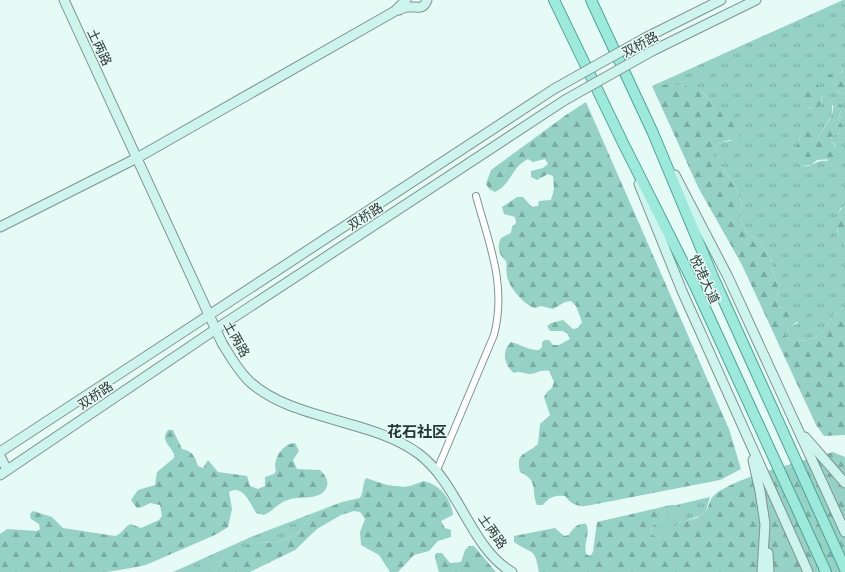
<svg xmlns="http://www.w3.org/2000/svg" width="845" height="572" viewBox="0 0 845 572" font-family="Cabin,'Noto Sans SC',sans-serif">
<defs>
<pattern id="grass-tufts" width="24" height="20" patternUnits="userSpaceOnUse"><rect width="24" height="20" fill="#95d1c4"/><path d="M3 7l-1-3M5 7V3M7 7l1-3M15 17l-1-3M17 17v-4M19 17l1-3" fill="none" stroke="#7aaba0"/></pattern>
<pattern id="forest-firs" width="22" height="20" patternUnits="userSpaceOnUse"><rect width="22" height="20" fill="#95d1c4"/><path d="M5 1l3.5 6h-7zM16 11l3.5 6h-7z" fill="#7aaba0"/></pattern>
</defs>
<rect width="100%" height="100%" fill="#e6fbf6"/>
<g fill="url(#grass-tufts)" fill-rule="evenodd">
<path d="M843,0H845V70L838,74H830L836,91L845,94V206L840,209L837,218V230L845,249V307C818,321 835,342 791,341L785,334L790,327L798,323L786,310L778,306L777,298L779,288L774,276L771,258L761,244L746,231L739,215C740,212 742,208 742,206C742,193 721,164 712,155L715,147L722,142L730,141L741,130C734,118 725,118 715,109C710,105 708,98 704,94C691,82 668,85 652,86ZM810,87L822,96L821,105L809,109ZM832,105L841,111L838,119L843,126L840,133L832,135L831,140L836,146L827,161C816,159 812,168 803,166L793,159C795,148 802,139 801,128L815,130V138H818L832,114Z"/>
<polygon points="710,497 706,511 702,515 680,523 667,533 658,538 651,534 652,525 673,512 676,505"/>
<polygon points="326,508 311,516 298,533 277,543 255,542 249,545 220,561 215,572 173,572 251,537"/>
</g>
<g fill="url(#forest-firs)">
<polygon points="845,70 845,94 836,91 827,77 829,74 838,74"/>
<path d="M672,84L697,88L704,94L714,108L736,122L741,130L738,138L722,142L715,147L713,155C721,165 742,193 742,206C742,208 740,212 739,215L746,231L761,244L771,258L774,276L779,288L777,298L778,306L786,310L794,308L802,315C797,324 790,326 785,334L791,341C835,342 818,321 845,307V435L824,436L816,425L742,265L698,187L652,86Z"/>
<path d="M817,84L822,92L821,105L817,107L805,109L803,107L799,90C802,86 805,85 810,87Z"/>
<polygon points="838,101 842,107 838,119 843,126 843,130 840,133 832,135 831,140 838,150 835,158 832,159 817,160 811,165 803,166 793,159 792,155 800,139 801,128 806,121 810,121 815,130 815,138 818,138 832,115 834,102"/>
<path d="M586,102L729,429L741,469L720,480L586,506C577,507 570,503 565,496C555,495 549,497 543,505H537C531,490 539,481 520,472C515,451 527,455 538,444L540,424L550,415L544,397L547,392L552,388L554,382L549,371C541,369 537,374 530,374C524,374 521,370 514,373C504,365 501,351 511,342C520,344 530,351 539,350L542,347V342L545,340H549L553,345H559L570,339L567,333L562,331H550L547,326L551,323L563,320L573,329L578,328L582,322L576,306L571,301L565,302L553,309L541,306L535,308C524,305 510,288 507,277C506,271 507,266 506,261C498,254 497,247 501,238L511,233L512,227L516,223L515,217L504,214L502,207L517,197H523L532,207L538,206L539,201L551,200L554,189L553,176L548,174L537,180L531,177V171L543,168L548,164L545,159L533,162L528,159C512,166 511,185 495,192L489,189L486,184L491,170L566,115Z"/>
<path d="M845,206V249C838,236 830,215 845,206Z"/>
<path d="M168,430H173L182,449C193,451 195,457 198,466L203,468L208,460L218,472L247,476L250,486L258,489L265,486V477L274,474L276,471C272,460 283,443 295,443L299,451L293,460L297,469L320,470C324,474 329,480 327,486C322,502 299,495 288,500C278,503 273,511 264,515L256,513C250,503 243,484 229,492L232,509L228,527L217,534L146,565L131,568L107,572H0V534L7,529L37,531L40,529L39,524L31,519L30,514L33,511L52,517L63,528L115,536C123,534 124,526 131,524L141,528L159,520L162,516L160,505L150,503L142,507L137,508L131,500L138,490L155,485L157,472L174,458V454C170,445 160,440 168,430Z"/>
<path d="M833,452L845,457V572H539C534,546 534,556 514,542V536L555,528L564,536L569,535C573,528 578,523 586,524C591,533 583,543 586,554L590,556L593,552L597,522L671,505H676L673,512L652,525L651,534L658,538C667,534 673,526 680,523C688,519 696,520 703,514C711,508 707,499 718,492C749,473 797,463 833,452Z"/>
<path d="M366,478L387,485L403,487L410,486L424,481C440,485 451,498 453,515L441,521L445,528L451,530V537L438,541L429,551L414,555L398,572H390L379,555L361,545L360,532L365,519L360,512L354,511L341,515L317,529L295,550L250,572H215L220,561L233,552L255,542L277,543L298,533L311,516L326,508L342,502L360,498C364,491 362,485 366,478Z"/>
<polygon points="469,546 474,546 496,572 439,572 435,558 436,553 442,553 450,563 461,562 465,550"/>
</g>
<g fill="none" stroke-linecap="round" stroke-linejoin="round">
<g stroke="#80938f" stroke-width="8">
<path id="street" d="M437,470L494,335C507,285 489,244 476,196"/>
</g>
<g stroke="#80938f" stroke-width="11">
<g id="secondary">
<path d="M64,0L222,343C230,356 237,369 248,380C290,421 371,418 419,454C459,484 471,549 512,572"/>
<path d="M399,10C401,9 405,7 408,7C417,6 423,11 427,0"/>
<polyline points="645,38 721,0"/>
<polyline points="652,51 756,0"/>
<polyline points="675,175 728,277 845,532"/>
<polyline points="639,184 682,291 808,572"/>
<polyline points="0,227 137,158 395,11 406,0"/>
<polyline points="805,437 845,483"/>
<polyline points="0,452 554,89"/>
<polyline points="0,456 7,470"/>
<polyline points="753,460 760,491 765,524 762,572"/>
<polyline points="0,475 216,329 565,100"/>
<polyline points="768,553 769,572"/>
</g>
</g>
<g stroke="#4ea495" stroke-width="12">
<g id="primary">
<polyline points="554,0 623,143 695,286 826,572"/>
<polyline points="591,0 653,133 713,277 845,569"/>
</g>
</g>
<use href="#street" stroke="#fff" stroke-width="6"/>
<use href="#secondary" stroke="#cef4ee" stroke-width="9"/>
<use href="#primary" stroke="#9deadd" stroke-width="10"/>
<g stroke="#80938f" stroke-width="11" stroke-linecap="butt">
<g id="secondary-bridge">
<polyline points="554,89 645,38"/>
<polyline points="565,100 652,51"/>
</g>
</g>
<use href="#secondary-bridge" stroke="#cef4ee" stroke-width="9"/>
</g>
<g text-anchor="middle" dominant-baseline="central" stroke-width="3" stroke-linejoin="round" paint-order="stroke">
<g font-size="13" fill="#333b39" stroke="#e6fbf6">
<text transform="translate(640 44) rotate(-28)">双桥路</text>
<text transform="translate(100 47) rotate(65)">土两路</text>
<text transform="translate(365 216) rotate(-33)">双桥路</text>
<text transform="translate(705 279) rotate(65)">悦港大道</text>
<text transform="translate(237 339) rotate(61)">土两路</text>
<text transform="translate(95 395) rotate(-34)">双桥路</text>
<text transform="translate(493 531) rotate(55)">土两路</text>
</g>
<g font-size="15" font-weight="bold" fill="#273834" stroke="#e6fbf6">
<text x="417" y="432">花石社区</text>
</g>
</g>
</svg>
